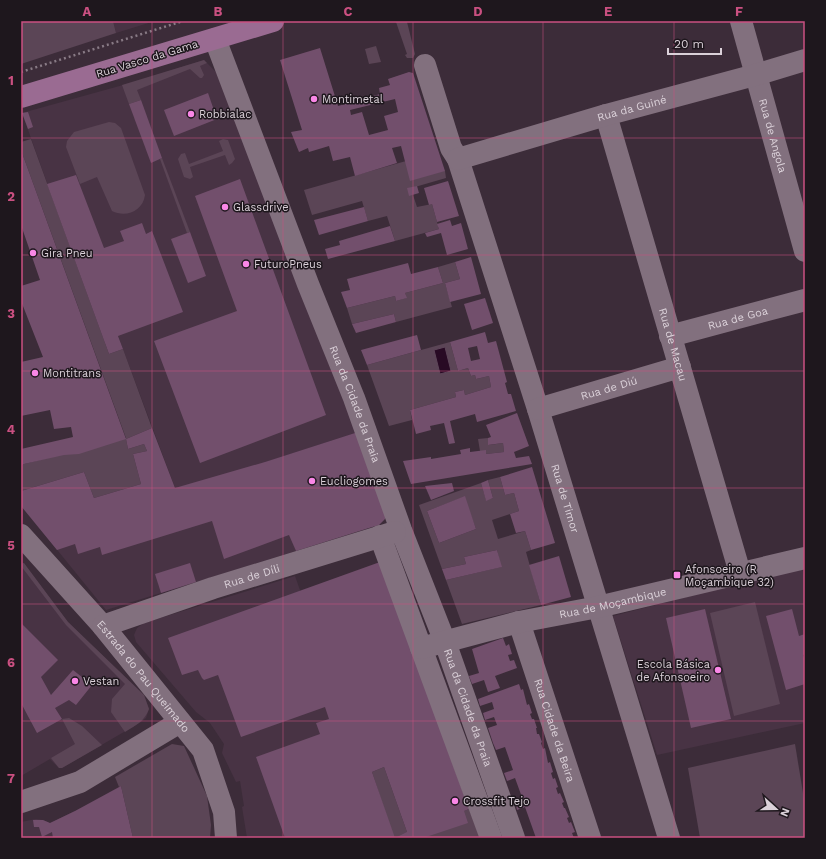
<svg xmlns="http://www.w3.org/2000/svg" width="826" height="859" viewBox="0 0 826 859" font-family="'Work Sans',sans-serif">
<rect width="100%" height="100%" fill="#3c2c39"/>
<g fill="#483344">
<polygon points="113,21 155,21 116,33"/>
<polygon points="204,60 216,72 358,432 266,462 296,551 106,610 41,530 175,488 118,336 104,342 22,113 134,82"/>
<polygon points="21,560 68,622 144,695 149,709 146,718 141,722 62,768 59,768 50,759 21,776"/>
<polygon points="802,567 805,582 805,723 657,755 613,616"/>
<polygon points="295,576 337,695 349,707 395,838 247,838 242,807 244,806 240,781 236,782 222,753 224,744 210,723 196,712 136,642 134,635 137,628 144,623"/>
<polygon points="75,811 81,838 21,838 21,822 36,819 43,820 50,823"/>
</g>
<g fill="#5b4556" fill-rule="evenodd">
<polygon points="21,21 113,21 116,33 21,64"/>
<polygon points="403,21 407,22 415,54 413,58 407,58 405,55 407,54 396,22"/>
<polygon points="376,46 381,62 369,64 365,49"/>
<polygon points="204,60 207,63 200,66 204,75 202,78 200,78 190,69 137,90 141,100 129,104 122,85"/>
<path d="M109,122L115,123L121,128L145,195C143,211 126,218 112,211L97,177L80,184L66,147L67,141L74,132Z"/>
<polygon points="31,139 109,354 123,349 152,428 126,439 128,449 144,444 147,451 133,454 141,484 94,498 84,472 21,491 21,466 24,464 126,438 21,150 21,142"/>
<polygon points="223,139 228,140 235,159 232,163 229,165 225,155 190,167 193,177 190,179 184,177 178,159 181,154 185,153 189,164 223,151 219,141"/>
<polygon points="162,158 190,232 187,233 160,159"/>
<polygon points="406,161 445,171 446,178 408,189 413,195 417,207 432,204 439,229 395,241 387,216 368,221 362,201 312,215 304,190"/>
<polygon points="455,262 460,279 445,283 452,307 396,322 394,314 352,324 347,308 395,296 396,301 406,298 405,293 443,283 438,267"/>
<polygon points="450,342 458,371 468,368 471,376 475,375 476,379 489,376 491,387 465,395 464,390 455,392 456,397 410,410 412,420 389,426 367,365"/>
<polygon points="488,438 489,445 503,443 504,452 486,454 486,451 480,451 478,439"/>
<path d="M500,477L505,495L514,493L519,511L492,520L498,539L525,531L531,550L526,552L541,605L462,624L446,580L501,567L497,550L464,557L466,564L442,569L419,505L481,483L486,500L493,498L488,480ZM464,497L476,529L439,543L427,511Z"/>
<path d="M24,563L68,622L144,695L149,709C144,722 136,725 125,732L111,712L112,699L125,684L66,625L21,566V564Z"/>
<polygon points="755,602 780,704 734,716 710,613"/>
<polygon points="69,718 82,726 102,745 62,768 59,768 51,758 75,744 62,719"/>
<polygon points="172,744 184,746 207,796 211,825 210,838 133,838 121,786 119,787 115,777"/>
<polygon points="795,744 805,805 805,838 700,838 688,768"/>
<polygon points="384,767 407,832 469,809 480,838 394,838 372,772"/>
</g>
<polygon fill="#280a24" stroke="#5e465a" points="445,347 451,371 440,374 434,350"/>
<g fill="#724f6c" fill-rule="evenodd">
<path d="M320,48L338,106L380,94L379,88L390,85L388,79L409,72L413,73L445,171L410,181L401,146L392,148L397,163L355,176L350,157L333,161L329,146L309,152L308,148L299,152L291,132L302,130L280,60ZM395,99L398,112L384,116L388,130L369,135L362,112L351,115L350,110Z"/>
<polygon points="208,93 217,119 174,136 164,110"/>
<polygon points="141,100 162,158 151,163 129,104"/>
<polygon points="28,112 33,127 28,129 22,113"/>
<polygon points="21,150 126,439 79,454 64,455 24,464 21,466 21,449 73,437 71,427 54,429 50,410 21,416 21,362 43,357 21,301 21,286 40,280 21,225"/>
<polygon points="76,175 104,248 124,241 120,231 142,223 146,234 152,231 183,312 118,336 123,349 109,354 47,184"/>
<polygon points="240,179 326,415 200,463 154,341 237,311 195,196"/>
<polygon points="448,181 459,216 437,222 432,204 429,205 424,188"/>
<polygon points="417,186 419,193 409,196 407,188"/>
<polygon points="364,207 368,221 319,235 314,220"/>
<polygon points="450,220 452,226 461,223 468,249 447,255 441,233 427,237 425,233 439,229 437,224"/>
<polygon points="390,226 395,241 328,259 325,249 340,245 339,241"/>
<polygon points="190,232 206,276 188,283 171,239"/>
<polygon points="471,257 481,294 450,302 445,283 460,279 455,262"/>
<polygon points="408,263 411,274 438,267 443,283 405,293 407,298 396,301 395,296 347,308 341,292 350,290 347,279"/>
<polygon points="485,298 493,323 472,330 464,304"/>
<polygon points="394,314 396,322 356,333 352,324"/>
<path d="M485,332L488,343L496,341L507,382L505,383L508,394H511L516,411L477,422L475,414L450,421L455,443L449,444L444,423L430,426L431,430L416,434L410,410L456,397L455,392L464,390L465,395L491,387L489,376L476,379L475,375L471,376L468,368L458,371L450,342ZM477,346L480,359L471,361L468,348Z"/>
<polygon points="417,335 421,350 367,365 361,350"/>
<polygon points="517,413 529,446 514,452 516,458 529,456 532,464 411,484 403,461 431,457 431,459 461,454 460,450 470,448 470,452 486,450 486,454 504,452 503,443 488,445 488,438 491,437 486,425"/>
<polygon points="152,428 175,488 265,462 358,432 385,511 385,519 379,525 369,528 296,551 289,535 224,559 212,521 102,555 100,547 78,554 75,544 57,550 21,506 21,491 84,472 94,498 141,484 133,454 147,451 144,444 128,449 126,439"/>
<polygon points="532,467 555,543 531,550 525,531 516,533 510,514 519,511 514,493 505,495 500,477"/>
<polygon points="488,480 493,498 486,501 481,483"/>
<polygon points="452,483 454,491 431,500 425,486"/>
<polygon points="465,496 476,529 439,543 427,511"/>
<polygon points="497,550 502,567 446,580 442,569 466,564 464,557"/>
<polygon points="559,556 571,597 541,605 529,565"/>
<path d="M380,562L469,809L464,811L468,823L423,838H285L256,757L320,734L316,723L329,719L325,707L241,737L218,675L204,680L202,678L198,670L182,675L168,638ZM384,767L407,832L395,838L372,772Z"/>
<polygon points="190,563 196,582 161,593 155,574"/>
<polygon points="705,609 731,719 691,728 666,618"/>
<polygon points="792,609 799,636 805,634 805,654 803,655 805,661 805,684 786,690 766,616"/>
<polygon points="21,623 58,660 41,677 51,695 73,670 92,685 76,705 69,700 55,708 62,719 37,733 21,703"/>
<polygon points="503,638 506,646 509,644 512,654 508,655 510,661 514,660 517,668 495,676 500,688 488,692 484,680 472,684 469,676 479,673 472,649"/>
<polygon points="519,684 521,690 523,689 527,705 529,704 532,713 530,714 532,719 534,719 537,728 536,728 537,734 539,734 542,742 541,743 543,749 545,748 548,763 550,762 553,772 551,773 553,779 555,778 558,787 556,788 558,794 560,793 564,802 562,803 564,808 565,808 569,817 567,818 569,823 571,822 575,832 572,833 574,838 536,838 525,807 517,810 515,802 523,800 515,778 507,781 504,773 513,770 505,747 496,750 493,743 488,728 497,725 494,717 485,720 483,713 494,709 492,702 480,706 478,699"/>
<polygon points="121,786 133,838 53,838 52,832 42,837 39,827 34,827 33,820 43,820 50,823 75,811"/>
</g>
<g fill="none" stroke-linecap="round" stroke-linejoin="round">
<polyline stroke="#887a85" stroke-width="2.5" stroke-dasharray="2 3" stroke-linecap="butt" points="21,72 183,21"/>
<g stroke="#82707e" stroke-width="22">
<path id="s1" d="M741,21L805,251"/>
<path id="s2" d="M215,39L308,284L354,398L401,530L445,642L514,838"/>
<path id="s3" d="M425,65L451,148L458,159L538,409L669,838"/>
<path id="s4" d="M606,115L740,573"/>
<path id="s5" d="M458,159L606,115L755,75L805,60"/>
<path id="s6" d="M670,336L805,300"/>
<path id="s7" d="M538,409L680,367"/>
<path id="s8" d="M21,535L103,626L203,750L224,812L226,838"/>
<polyline points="380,536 491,838"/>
<path id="s9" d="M519,622L590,838"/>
<path id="s10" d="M103,626L213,588L395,532"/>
<path id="s11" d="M421,648L519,622L598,607L805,558"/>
<polyline points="21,802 80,782 180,722"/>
</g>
<polyline stroke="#9a6b92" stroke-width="22" points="21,97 273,21"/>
</g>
<path fill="none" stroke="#ca5081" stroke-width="1" stroke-opacity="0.55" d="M152,21V838M283,21V838M413,21V838M543,21V838M674,21V838M21,138H805M21,255H805M21,371H805M21,488H805M21,604H805M21,721H805"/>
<g fill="#fa87e7" stroke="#1e171d" stroke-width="1.5">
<circle cx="314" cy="99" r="4"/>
<circle cx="191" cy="114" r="4"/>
<circle cx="225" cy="207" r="4"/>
<circle cx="33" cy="253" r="4"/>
<circle cx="246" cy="264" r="4"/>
<circle cx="35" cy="373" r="4"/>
<circle cx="312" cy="481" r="4"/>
<rect x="673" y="571" width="8" height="8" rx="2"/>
<circle cx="718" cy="670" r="4"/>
<circle cx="75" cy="681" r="4"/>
<circle cx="455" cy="801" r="4"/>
</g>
<g text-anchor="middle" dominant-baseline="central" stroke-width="3" stroke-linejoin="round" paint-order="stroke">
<g font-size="11" fill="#dbd1d9" stroke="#1e171d">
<text transform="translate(147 59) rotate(-17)">Rua Vasco da Gama</text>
<text stroke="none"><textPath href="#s5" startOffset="181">Rua da Guiné</textPath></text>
<text stroke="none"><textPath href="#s1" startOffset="119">Rua de Angola</textPath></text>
<text stroke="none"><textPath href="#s6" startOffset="70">Rua de Goa</textPath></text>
<text stroke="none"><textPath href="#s4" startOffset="239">Rua de Macau</textPath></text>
<text stroke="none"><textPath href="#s7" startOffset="74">Rua de Diú</textPath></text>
<text stroke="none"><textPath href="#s2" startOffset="391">Rua da Cidade da Praia</textPath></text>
<text stroke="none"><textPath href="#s3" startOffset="456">Rua de Timor</textPath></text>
<text stroke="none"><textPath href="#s10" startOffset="157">Rua de Díli</textPath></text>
<text stroke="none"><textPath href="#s11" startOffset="197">Rua de Moçambique</textPath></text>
<text stroke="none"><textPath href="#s8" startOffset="187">Estrada do Pau Queimado</textPath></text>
<text stroke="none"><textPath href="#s2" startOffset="715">Rua da Cidade da Praia</textPath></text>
<text stroke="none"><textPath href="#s9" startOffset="114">Rua Cidade da Beira</textPath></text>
</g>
<g font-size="11" fill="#dbd1d9" stroke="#1e171d" text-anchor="start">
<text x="322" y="99">Montimetal</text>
<text x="199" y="114">Robbialac</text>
<text x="233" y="207">Glassdrive</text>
<text x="41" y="253">Gira Pneu</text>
<text x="254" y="264">FuturoPneus</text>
<text x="43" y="373">Montitrans</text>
<text x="320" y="481">Eucliogomes</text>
<text x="685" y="569">Afonsoeiro (R<tspan x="685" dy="13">Moçambique 32)</tspan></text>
<text x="710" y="664" text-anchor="end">Escola Básica<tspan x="710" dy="13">de Afonsoeiro</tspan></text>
<text x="83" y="681">Vestan</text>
<text x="463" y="801">Crossfit Tejo</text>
</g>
</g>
<rect width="826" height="859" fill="none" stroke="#1e171d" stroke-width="44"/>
<g transform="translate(776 809) rotate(111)" stroke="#1e171d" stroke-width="3" paint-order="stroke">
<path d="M0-3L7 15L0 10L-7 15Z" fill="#dbd1d9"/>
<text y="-6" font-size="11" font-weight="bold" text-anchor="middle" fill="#dbd1d9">N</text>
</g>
<path d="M668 48v6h53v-6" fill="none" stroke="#dbd1d9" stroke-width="2"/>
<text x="674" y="48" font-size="12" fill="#dbd1d9" stroke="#1e171d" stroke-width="3" paint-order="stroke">20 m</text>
<rect x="22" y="22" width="782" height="815" fill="none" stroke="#ca5081" stroke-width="1.5"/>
<g font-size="13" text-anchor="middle" font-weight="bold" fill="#ca5081">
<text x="87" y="16">A</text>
<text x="218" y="16">B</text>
<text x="348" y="16">C</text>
<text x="478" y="16">D</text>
<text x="608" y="16">E</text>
<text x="739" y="16">F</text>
<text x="11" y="85">1</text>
<text x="11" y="201">2</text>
<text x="11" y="318">3</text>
<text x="11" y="434">4</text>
<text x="11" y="550">5</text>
<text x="11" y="667">6</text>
<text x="11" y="783">7</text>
</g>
</svg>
